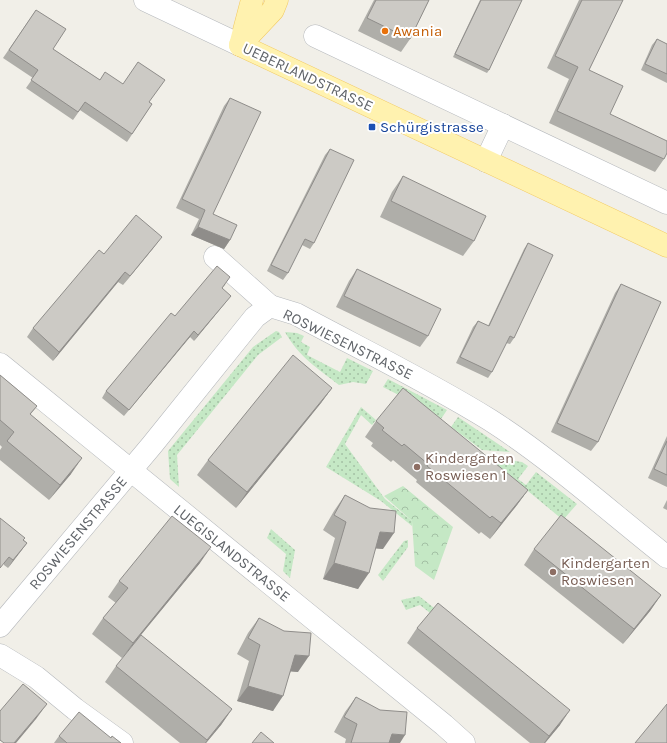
<svg xmlns="http://www.w3.org/2000/svg" width="667" height="743" viewBox="0 0 667 743" font-family="Karla,sans-serif">
<defs>
<pattern id="forest-crowns" width="20" height="18" patternUnits="userSpaceOnUse"><rect width="20" height="18" fill="#c5e8c5"/><path d="M2 6a3 3 0 1 1 6 0M12 15a3 3 0 1 1 6 0" fill="none" stroke="#a3c0a4"/></pattern>
<pattern id="garden-dots" width="8" height="8" patternUnits="userSpaceOnUse"><rect width="8" height="8" fill="#c5e8c5"/><path d="M2 2h.1M6 6h.1" fill="none" stroke="#a3c0a4" stroke-width="1.8" stroke-linecap="round"/></pattern>
</defs>
<rect width="100%" height="100%" fill="#f1efe8"/>
<polygon fill="url(#forest-crowns)" points="403,486 453,527 434,580 415,566 412,521 384,496"/>
<g fill="url(#garden-dots)">
<polygon points="276,331 279,332 282,337 258,355 177,455 179,487 170,479 168,451 253,347"/>
<path d="M285,332L297,333L304,336L301,342L310,347L307,355L340,372L347,358L373,371L366,384L353,382L339,385C317,368 299,357 285,332Z"/>
<polygon points="388,379 447,410 441,419 434,413 383,387"/>
<polygon points="361,407 376,420 372,425 361,415 345,444 385,499 412,521 412,526 381,501 326,467"/>
<polygon points="458,417 510,452 482,450 451,427"/>
<polygon points="487,457 522,462 528,466 518,479 526,485 536,472 577,504 563,520"/>
<polygon points="271,529 295,550 290,578 283,571 286,554 267,538"/>
<polygon points="408,540 408,547 383,581 378,575 404,541"/>
<polygon points="419,596 457,626 454,632 420,605 406,610 401,600"/>
</g>
<g fill="none" stroke-linecap="round" stroke-linejoin="round">
<g stroke="#b5b8bc" stroke-width="23">
<g id="minor">
<polyline points="145,0 240,45"/>
<polyline points="315,36 667,203"/>
<polyline points="486,161 503,125"/>
<polyline points="215,257 270,306"/>
<polyline points="0,364 444,725 464,743"/>
<path d="M0,626L152,445L255,317L270,306L296,314C361,349 427,381 490,420C551,459 610,512 667,557"/>
<polyline points="0,655 36,677 75,709 122,743"/>
</g>
</g>
<g stroke="#f2c960" stroke-width="23">
<g id="major">
<polyline points="241,42 252,0"/>
<polyline points="240,45 667,246"/>
<polyline points="240,45 273,10 277,0"/>
</g>
</g>
<use href="#minor" stroke="#fff" stroke-width="22"/>
<use href="#major" stroke="#fff2af" stroke-width="22"/>
</g>
<g fill="#afaea9">
<polygon points="374,0 429,0 410,39 401,52 358,31"/>
<polygon points="480,0 522,0 489,70 487,73 453,57"/>
<polygon points="579,0 623,0 589,70 610,114 664,159 655,172 549,123 569,79 547,68"/>
<polygon points="36,10 53,49 100,80 149,102 152,104 127,142 80,110 73,120 26,88 33,78 3,58"/>
<polygon points="657,39 667,44 667,83 641,70 652,45"/>
<polygon points="230,98 213,214 230,240 224,249 191,235 199,219 176,208 224,106"/>
<polygon points="330,149 314,243 310,249 302,245 288,273 283,280 267,271 325,155"/>
<polygon points="403,176 474,241 463,256 380,217 392,192"/>
<polygon points="528,243 514,338 510,344 506,343 492,372 488,378 456,363 473,327 478,321 488,326 524,249"/>
<polygon points="155,246 123,285 118,282 53,361 27,337 33,328 104,254"/>
<polygon points="357,269 428,336 420,347 336,307 349,281"/>
<polygon points="226,284 222,288 226,302 194,341 190,337 124,416 102,398 106,391 175,316"/>
<polygon points="621,284 598,442 591,451 551,432 615,293"/>
<polygon points="0,375 37,406 30,415 71,474 49,500 0,460 0,450 2,447 0,445"/>
<polygon points="332,388 321,403 236,508 197,475 208,460"/>
<polygon points="376,421 528,490 517,505 490,539 481,532 479,534 416,482 417,480 393,460 391,462 371,446 373,443 365,437"/>
<polygon points="667,436 667,487 648,478"/>
<polygon points="345,495 383,549 376,548 358,589 323,579 335,538 323,530 334,511"/>
<polygon points="667,500 667,510 663,508"/>
<polygon points="0,518 27,543 21,551 8,568 4,565"/>
<polygon points="534,549 661,595 650,611 623,644 524,565"/>
<polygon points="200,563 122,658 92,634 103,618 116,603 108,597 119,581"/>
<polygon points="259,618 298,672 291,671 273,711 237,701 249,661 237,654 248,633"/>
<polygon points="417,628 560,725 545,743 530,743 407,643"/>
<polygon points="116,666 232,709 221,725 206,743 180,743 105,682"/>
<polygon points="356,697 400,743 345,743 346,739 334,732 345,712"/>
<polygon points="59,736 111,738 121,743 54,743"/>
</g>
<g fill="#8f8d8a">
<polygon points="198,227 230,240 224,249 191,235"/>
<polygon points="162,237 155,246 123,285 130,276"/>
<polygon points="125,272 118,282 53,361 59,352"/>
<polygon points="231,296 226,302 194,341 198,335"/>
<polygon points="194,331 190,337 124,416 129,410"/>
<polygon points="332,388 321,403 236,508 247,492"/>
<polygon points="82,458 71,474 49,500 60,485"/>
<polygon points="528,490 517,505 490,539 501,523"/>
<polygon points="380,532 394,533 383,549 369,548"/>
<polygon points="27,543 21,551 8,568 13,560"/>
<polygon points="211,547 200,563 122,658 133,643"/>
<polygon points="334,563 369,573 358,589 323,579"/>
<polygon points="661,595 650,611 623,644 634,629"/>
<polygon points="295,655 309,656 298,672 284,671"/>
<polygon points="248,686 283,696 273,711 237,701"/>
<polygon points="47,704 36,719 16,743 14,743"/>
<polygon points="232,709 221,725 206,743 205,743"/>
<polygon points="570,710 560,725 545,743 544,743 549,736"/>
<polygon points="392,734 405,735 400,743 386,743"/>
</g>
<g fill="#cccac5" stroke="#8f8d8a">
<polygon points="376,0 429,0 410,39 367,18"/>
<polygon points="481,0 522,0 489,70 455,54"/>
<polygon points="582,0 623,0 589,70 623,86 610,114 667,141 667,153 664,159 557,111 578,67 555,56"/>
<polygon points="36,10 66,29 53,49 100,80 105,72 123,84 138,62 165,80 149,102 152,104 132,134 85,102 78,112 31,80 38,70 9,50"/>
<polygon points="657,39 667,44 667,74 645,64"/>
<polygon points="230,98 261,112 213,214 237,225 230,240 198,227 205,210 182,199"/>
<polygon points="330,149 354,160 314,243 305,239 288,273 271,265"/>
<polygon points="403,176 486,216 474,241 391,201"/>
<polygon points="136,215 162,237 130,276 125,272 59,352 33,328 99,250 104,254"/>
<polygon points="528,243 553,255 514,338 510,336 492,372 460,357 478,321 489,326"/>
<polygon points="217,266 230,277 222,288 231,296 198,335 194,331 129,410 106,391 171,313 175,316"/>
<polygon points="357,269 441,309 428,336 344,296"/>
<polygon points="621,284 661,302 598,442 557,423"/>
<polygon points="293,355 332,388 247,492 208,460"/>
<polygon points="0,375 37,406 30,414 82,458 60,485 7,441 14,432 0,420"/>
<polygon points="403,388 528,490 501,523 492,516 490,518 427,466 428,464 404,444 402,446 382,430 384,428 376,421"/>
<polygon points="667,441 667,475 654,469"/>
<polygon points="345,495 370,508 396,511 394,533 380,532 369,573 334,563 346,522 334,515"/>
<polygon points="561,515 661,595 634,629 534,549"/>
<polygon points="172,516 211,547 133,643 103,618 128,588 119,581"/>
<polygon points="0,518 25,538 23,540 27,543 13,560 9,557 0,568"/>
<polygon points="438,603 570,710 549,736 417,628"/>
<polygon points="259,618 284,631 311,633 309,656 295,655 283,696 248,686 260,645 248,638"/>
<polygon points="141,635 232,709 207,740 116,666"/>
<polygon points="23,684 47,704 14,743 4,743 0,740 0,711"/>
<polygon points="356,697 380,710 407,712 405,735 392,734 389,743 351,743 357,724 344,717"/>
<polygon points="667,704 667,743 635,743"/>
<polygon points="79,712 111,738 112,736 121,743 67,743 59,736"/>
<polygon points="261,732 274,743 252,743"/>
</g>
<circle fill="#e8710a" stroke="#fff" stroke-width="1.5" cx="385" cy="31" r="4"/>
<rect fill="#1a4fb4" stroke="#fff" stroke-width="1.5" x="368" y="123" width="8" height="8" rx="2"/>
<g fill="#8d6e63" stroke="#fff" stroke-width="1.5">
<circle cx="417" cy="467" r="4"/>
<circle cx="553" cy="572" r="4"/>
</g>
<g text-anchor="middle" dominant-baseline="central" stroke-width="4" stroke-linejoin="round" paint-order="stroke">
<g font-size="15" fill="#c56008" stroke="#fff" text-anchor="start">
<text x="393" y="31">Awania</text>
</g>
<g font-size="15" fill="#5f6368" stroke="#fff">
<text transform="translate(308 77) rotate(25)">UEBERLANDSTRASSE</text>
<text transform="translate(348 344) rotate(26)">ROSWIESENSTRASSE</text>
<text transform="translate(78 533) rotate(-50)">ROSWIESENSTRASSE</text>
<text transform="translate(232 553) rotate(39)">LUEGISLANDSTRASSE</text>
</g>
<g font-size="15" fill="#164399" stroke="#fff" text-anchor="start">
<text x="380" y="127">Schürgistrasse</text>
</g>
<g font-size="15" fill="#785e54" stroke="#fff" text-anchor="start">
<text x="425" y="458">Kindergarten<tspan x="425" dy="17">Roswiesen 1</tspan></text>
<text x="561" y="563">Kindergarten<tspan x="561" dy="17">Roswiesen</tspan></text>
</g>
</g>
</svg>
